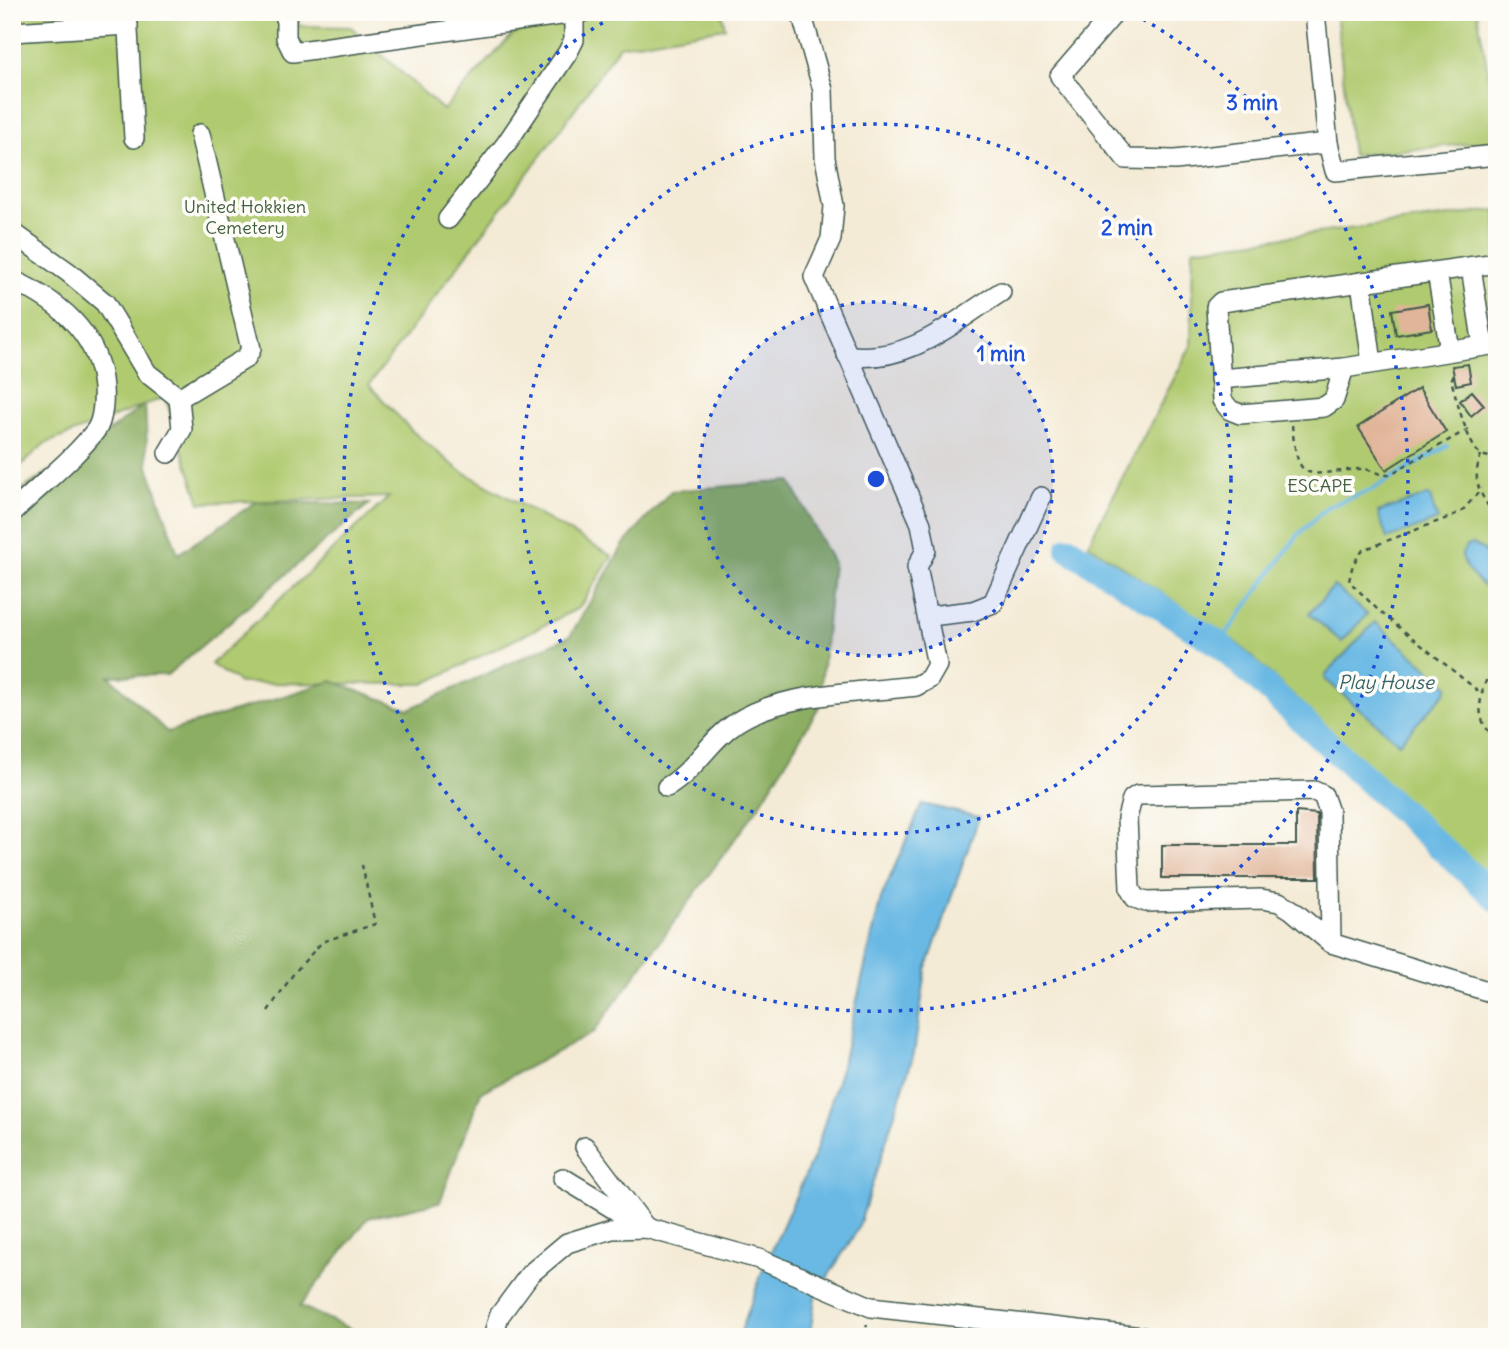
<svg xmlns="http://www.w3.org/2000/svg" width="1509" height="1349" viewBox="0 0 1509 1349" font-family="Delius,sans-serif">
<rect width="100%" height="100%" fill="#fdfcf7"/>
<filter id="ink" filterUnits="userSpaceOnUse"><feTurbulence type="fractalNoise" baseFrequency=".0143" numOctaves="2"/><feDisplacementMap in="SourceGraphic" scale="14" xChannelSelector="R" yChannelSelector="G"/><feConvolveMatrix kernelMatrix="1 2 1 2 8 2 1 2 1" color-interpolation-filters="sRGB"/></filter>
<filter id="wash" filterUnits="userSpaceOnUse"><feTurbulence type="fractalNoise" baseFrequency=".00686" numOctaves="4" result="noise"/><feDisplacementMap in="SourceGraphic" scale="28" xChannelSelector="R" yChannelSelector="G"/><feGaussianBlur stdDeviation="1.57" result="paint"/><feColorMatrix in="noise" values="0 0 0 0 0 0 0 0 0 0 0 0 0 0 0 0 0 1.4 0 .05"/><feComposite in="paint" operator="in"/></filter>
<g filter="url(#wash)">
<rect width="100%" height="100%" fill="#f4ebd6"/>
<g fill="#b0ca6f" stroke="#688452" stroke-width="2">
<polygon points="12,12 298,12 299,26 351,27 443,110 514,33 595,12 722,12 725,28 619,46 560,130 369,385 412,431 458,469 612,556 579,608 424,684 240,683 211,664 389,497 200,503 165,397 44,444 12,474"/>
<polygon points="1336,12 1477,12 1497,120 1497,141 1352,155"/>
<polygon points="1497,210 1497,887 1237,643 1088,544 1191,346 1193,249"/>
</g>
<polygon fill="#8cae62" stroke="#56764b" stroke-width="2" points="145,404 148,466 178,554 256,502 369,504 167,675 109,676 167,732 332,681 409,709 570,636 624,544 671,491 790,481 833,563 819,707 759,806 593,1033 481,1092 440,1202 368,1218 300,1306 368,1337 12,1337 12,496 103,436"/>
<g fill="#6ab9e4" stroke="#447b8c" stroke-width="2">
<polygon points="1429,495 1438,520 1387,539 1378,512"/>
<path d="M1473,544L1484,550L1497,566L1495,591C1481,588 1462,568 1462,554L1466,546Z"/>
<polygon points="1334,586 1367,614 1342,642 1309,614"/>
<polygon points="1375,622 1448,686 1445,693 1399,743 1325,679 1327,673"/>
<polygon points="922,804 979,817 926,970 914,1053 858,1229 815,1297 810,1337 739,1337 762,1272 816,1151 841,1068 881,898"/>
</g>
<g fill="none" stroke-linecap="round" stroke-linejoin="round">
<g stroke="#6ab9e4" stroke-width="4.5">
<polyline points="1489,422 1497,417"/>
<polyline points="1219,644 1298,535 1327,507 1371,490 1447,446"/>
</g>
<polyline stroke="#6ab9e4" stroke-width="26" points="1069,549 1219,644 1497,899"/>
</g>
<g id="blocks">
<g fill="#e1b59a">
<polygon points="1428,304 1432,329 1396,335 1392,310"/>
<polygon points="1468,364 1471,382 1456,385 1452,366"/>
<polygon points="1419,388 1446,432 1386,470 1358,427"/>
<polygon points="1472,391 1484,405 1471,416 1460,401"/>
<polygon points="1296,812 1317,814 1318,878 1162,878 1162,845 1296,845"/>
</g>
</g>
</g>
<g filter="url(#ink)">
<use href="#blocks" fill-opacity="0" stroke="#3f574c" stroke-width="2"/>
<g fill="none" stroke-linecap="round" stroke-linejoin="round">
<g stroke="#3f574c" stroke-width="22">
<g id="minor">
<polyline points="127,12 134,138"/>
<polyline points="286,12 286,38 293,52 583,12"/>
<polyline points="1315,12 1328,143 1335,171 1497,155"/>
<polyline points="1110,18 1060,76 1126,159 1175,160 1328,143"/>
<polyline points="12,32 128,25"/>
<polyline points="448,219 506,144 568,52 574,40 574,12"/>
<polyline points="12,232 68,272 105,303 147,373 179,398 182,429 168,453"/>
<polyline points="1471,267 1483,346"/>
<polyline points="1437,272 1450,351"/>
<path d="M12,280C59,301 99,334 103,388C104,400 103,420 96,430C73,460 39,486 12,513"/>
<polyline points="1361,282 1372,363"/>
<path d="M847,355C908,365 952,323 1001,292"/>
<polyline points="1344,368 1334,400 1324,407 1240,414 1230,410 1222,400 1216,307 1221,302 1497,263"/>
<polyline points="1220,379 1344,368 1497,344"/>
<polyline points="179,398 246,358 251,349 200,134"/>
<polyline points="930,616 973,611 993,603 1041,497"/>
<path d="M667,787C695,771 709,740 737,722C783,692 862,693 916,686L929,679L937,665L917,567L926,550L921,524L814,277L831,239L834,206L825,158L823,90L801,12"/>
<polyline points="1331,943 1329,812 1323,795 1314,791 1138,795 1132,799 1127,818 1130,889 1135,898 1146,902 1261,899 1279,902 1292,910 1331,943 1497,994"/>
<polyline points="585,1147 646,1228"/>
<polyline points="563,1178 637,1223"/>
<polyline points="493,1337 499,1316 530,1274 567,1243 612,1229 646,1228 759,1259 871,1307 1142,1337"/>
</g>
</g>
<g stroke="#3f574c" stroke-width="2.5" stroke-dasharray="5 5" stroke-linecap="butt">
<path d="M1454,375L1451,380C1456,396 1467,444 1480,454C1485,457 1492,457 1497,458"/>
<path d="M1292,425C1298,486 1306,474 1358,469C1370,468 1378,475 1389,475L1468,429"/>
<path d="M1481,455C1470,483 1482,496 1497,519"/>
<polyline points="1478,493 1462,511 1447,518 1363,550 1353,564 1349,581 1379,611 1482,694"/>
<path d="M1497,663C1480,683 1470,723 1497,737"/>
<polyline points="268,1011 294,973 322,942 375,924 362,865"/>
<polyline points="864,1337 867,1324"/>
</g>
<use href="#minor" stroke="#fff" stroke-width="19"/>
</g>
</g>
<circle cx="876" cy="479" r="177" fill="#1d4ed8" fill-opacity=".12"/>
<g fill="none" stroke="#1d4ed8" stroke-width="3.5" stroke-dasharray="3.5 7">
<circle cx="876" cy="479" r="177"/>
<circle cx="876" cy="479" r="355"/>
<path d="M1134 14A532 532 0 1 1 618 14"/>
</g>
<g text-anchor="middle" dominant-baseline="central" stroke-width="7" stroke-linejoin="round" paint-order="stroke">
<g font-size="18" fill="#436043" stroke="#fdfcf7">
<text x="245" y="206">United Hokkien<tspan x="245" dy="21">Cemetery</tspan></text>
<text x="1320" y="485">ESCAPE</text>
</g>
<g font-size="19" font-style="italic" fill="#366269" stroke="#fdfcf7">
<text x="1386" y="682">Play House</text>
</g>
</g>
<circle cx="876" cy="479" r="10" fill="#1d4ed8" stroke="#fdfcf7" stroke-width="3.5"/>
<g font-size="21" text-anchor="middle" font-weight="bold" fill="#1d4ed8" stroke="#fdfcf7" stroke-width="7" stroke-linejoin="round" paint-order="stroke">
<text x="1252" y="110">3 min</text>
<text x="1127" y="235">2 min</text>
<text x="1001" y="361">1 min</text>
</g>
<rect width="1509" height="1349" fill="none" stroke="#fdfcf7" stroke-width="42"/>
</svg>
